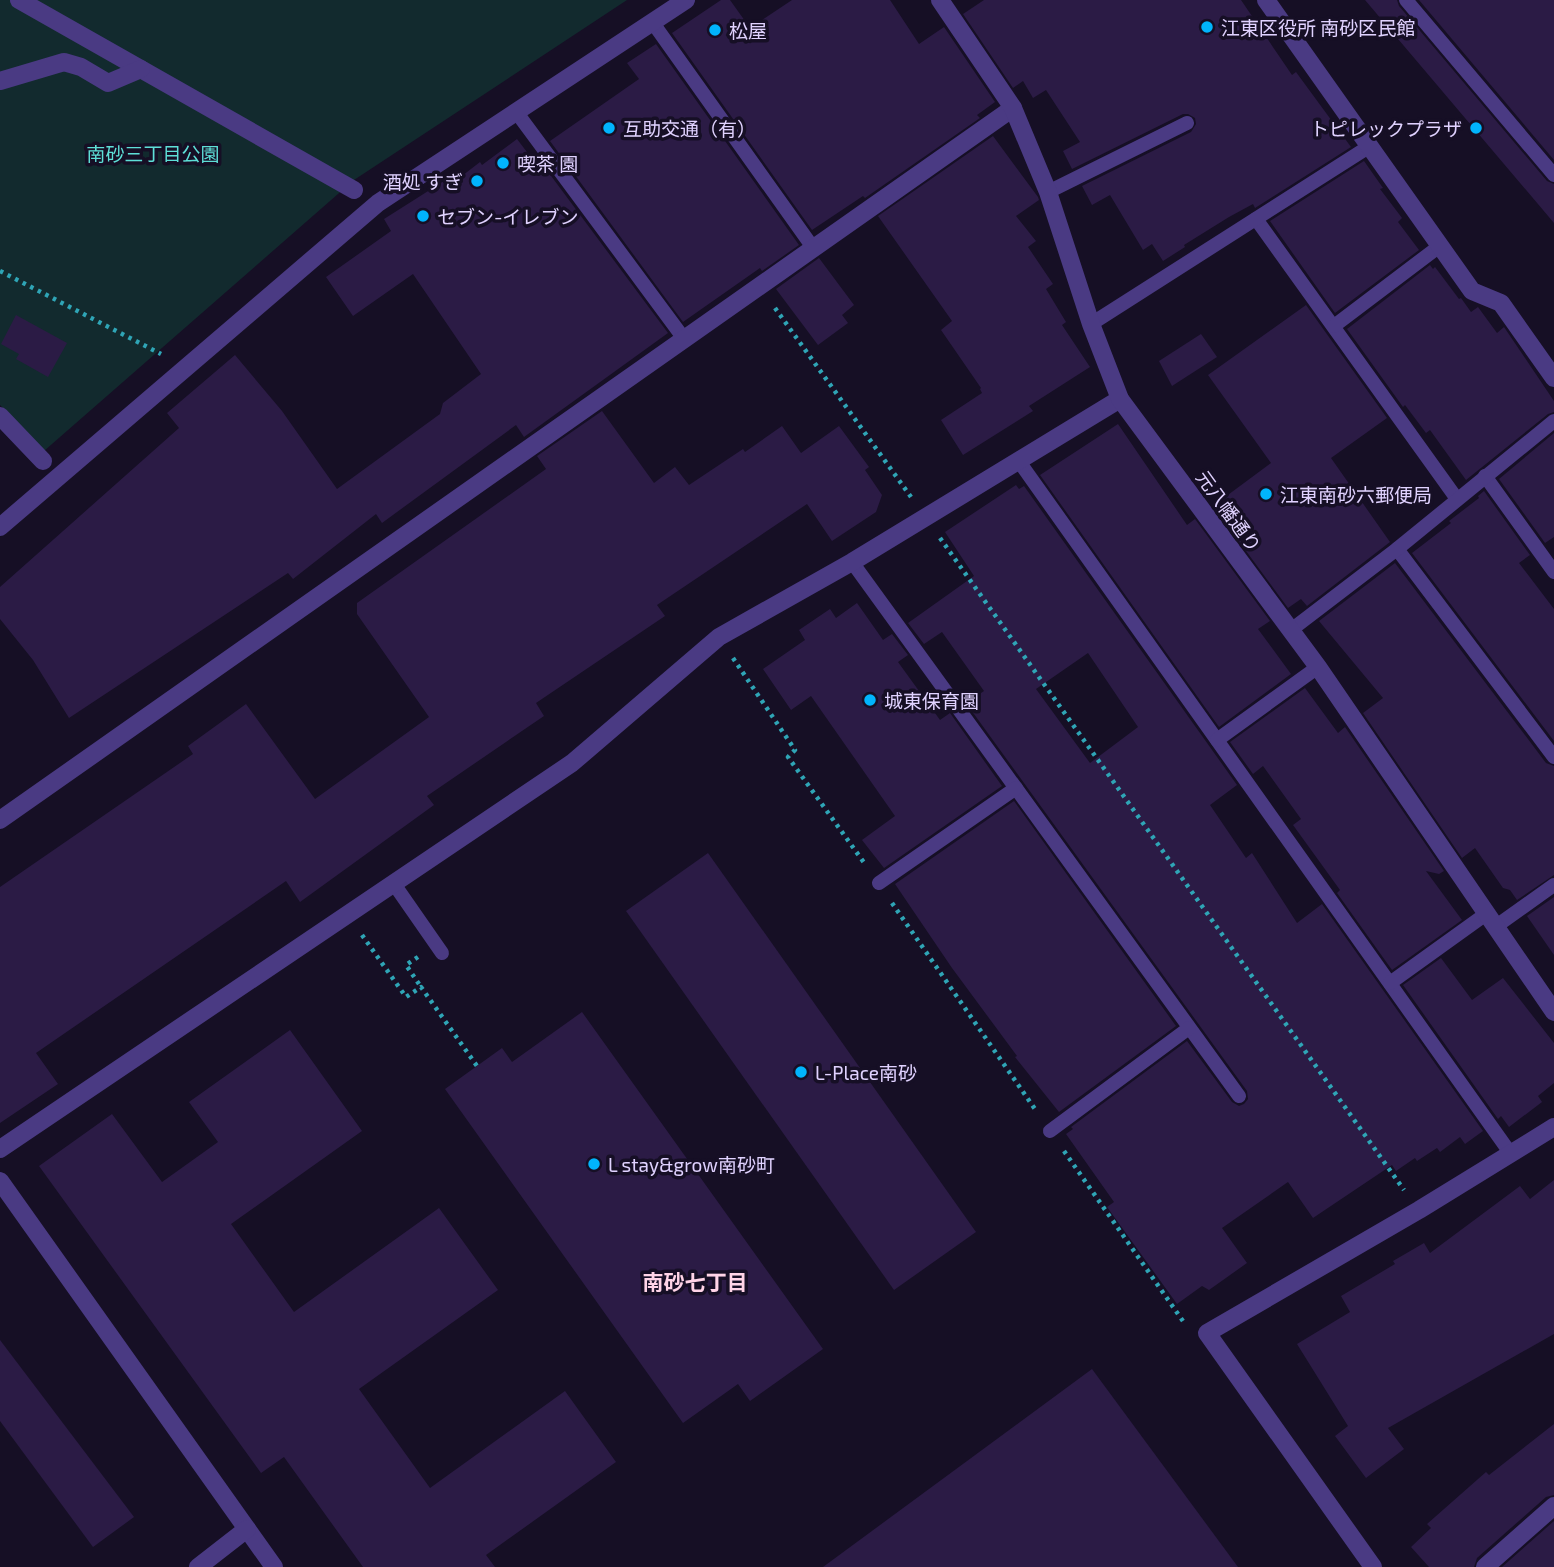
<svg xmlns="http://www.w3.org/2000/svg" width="1554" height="1567" viewBox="0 0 1554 1567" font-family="'Exo 2','Noto Sans JP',sans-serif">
<rect width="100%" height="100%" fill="#160f25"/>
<polygon fill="#122a2e" points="0,0 627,0 354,180 44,451 0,405"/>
<g fill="#2b1b45" fill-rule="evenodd">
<polygon points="721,0 730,0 750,28 792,0 890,0 919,44 944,27 995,102 977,115 980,118 865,198 863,196 812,230 672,33"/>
<polygon points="984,0 1241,0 1292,75 1296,72 1351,147 1255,208 1253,204 1229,217 1184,245 1185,247 1163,261 1152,244 1143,250 1110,195 1092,205 1082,186 1191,132 1196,124 1195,118 1188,114 1183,114 1072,169 1063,151 1080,142 1046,90 1033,98 1023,81 1013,88 963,14"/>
<polygon points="1365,0 1397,0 1399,6 1547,181 1554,184 1554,223"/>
<polygon points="1419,0 1554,0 1554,160"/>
<polygon points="656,44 799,245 762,271 760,268 683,322 550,141 639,79 627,63"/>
<polygon points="993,136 1038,197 1039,200 1016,216 1036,241 1028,247 1053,284 1046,289 1066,322 1062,325 1090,367 1029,406 1033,411 963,455 941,420 982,393 980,389 981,388 941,330 952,321 878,216"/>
<polygon points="517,139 530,156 534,153 668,333 524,437 516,425 382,523 376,514 293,579 288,573 69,718 33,660 0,619 0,587 179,428 167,413 235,355 282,411 337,489 440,414 443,403 481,374 413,274 353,316 326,277 391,231 384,219 455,174 458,179 480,162 482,165"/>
<polygon points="1364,161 1383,188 1380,189 1402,218 1398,222 1419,250 1335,313 1270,221"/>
<polygon points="819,258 854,305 842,315 848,323 818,345 776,289"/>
<polygon points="1430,265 1433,269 1435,267 1459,299 1461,298 1471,312 1478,307 1497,333 1504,327 1554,401 1554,412 1548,414 1466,480 1430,430 1426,433 1405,405 1403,407 1347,329"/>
<polygon points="1306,305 1387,418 1331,458 1390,542 1307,606 1301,599 1288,608 1213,506 1271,463 1208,375"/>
<polygon points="16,315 67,343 48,377 16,359 19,354 1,344"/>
<polygon points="1201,334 1217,357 1172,386 1159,361"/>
<polygon points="602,411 654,483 675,467 689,485 743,449 745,452 782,426 801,453 839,426 869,467 865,470 882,495 876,512 832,541 807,504 657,605 665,616 536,703 544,716 427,796 434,805 300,902 286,881 36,1053 58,1084 0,1123 0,887 193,754 188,746 246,704 315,799 429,717 357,614 357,603 546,469 537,456"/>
<polygon points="1118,424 1187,525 1195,519 1270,621 1258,629 1291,674 1219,727 1040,475"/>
<polygon points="1554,433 1554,537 1545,543 1499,479"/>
<path d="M1016,485L1019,489L1024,486L1237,785L1210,805L1246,858L1252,853L1297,923L1322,904L1483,1131L1465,1144L1460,1137L1440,1152L1437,1148L1417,1161L1415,1158L1396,1171L1392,1165L1313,1218L1288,1182L1222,1228L1247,1263L1209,1290L1202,1286L1177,1304L1107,1207L1114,1202L1066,1134L1073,1129L1071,1127L1187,1041L1232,1102L1239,1106L1244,1104L1248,1099L1247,1091L966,703L984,691L942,632L924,644L908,623L974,576L945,532ZM1088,653L1138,727L1090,763L1036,689Z"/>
<polygon points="1484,491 1530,555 1519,563 1554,609 1554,741 1412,553 1451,523 1449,521 1479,498 1478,496"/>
<polygon points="1395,563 1546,763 1554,766 1554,875 1517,900 1510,890 1503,888 1475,848 1462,858 1363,713 1383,698 1319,621"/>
<polygon points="857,603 883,640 892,634 908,655 898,662 940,720 950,713 1002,786 884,868 862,840 895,816 811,696 791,710 763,669 805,640 799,630 830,609 836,618"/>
<polygon points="1305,688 1338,733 1345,727 1444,871 1439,874 1426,871 1462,920 1392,970 1337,893 1340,890 1293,825 1301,819 1263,766 1253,774 1230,742"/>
<polygon points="1014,801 1176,1026 1059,1112 1015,1057 1017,1056 952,968 895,884"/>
<polygon points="708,853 976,1232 894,1290 626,911"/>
<polygon points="1554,897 1554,955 1527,916"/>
<polygon points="1441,958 1472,1000 1503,978 1554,1043 1554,1083 1538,1096 1542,1102 1509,1127 1501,1116 1498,1119 1403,985"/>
<polygon points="582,1012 823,1349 750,1401 738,1384 683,1423 445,1089 502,1048 512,1062"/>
<polygon points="290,1030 362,1131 231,1224 294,1312 439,1208 498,1290 359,1389 430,1488 565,1391 616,1462 486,1555 495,1567 363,1567 284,1457 261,1473 39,1166 112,1114 162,1182 218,1142 189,1102"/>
<polygon points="1554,1180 1554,1334 1388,1428 1404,1449 1366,1478 1335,1436 1348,1426 1297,1344 1350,1312 1341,1296 1395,1264 1393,1261 1424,1243 1430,1253 1520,1186 1530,1199"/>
<polygon points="0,1340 134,1517 93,1547 0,1421"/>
<polygon points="1092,1369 1238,1567 823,1567"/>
<polygon points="1554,1424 1554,1495 1546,1497 1477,1558 1474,1567 1429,1567 1411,1547 1431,1528 1427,1524 1486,1472 1489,1475"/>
<polygon points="1554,1521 1554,1567 1502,1567"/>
</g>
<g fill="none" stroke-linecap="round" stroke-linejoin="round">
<g stroke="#2fa5b6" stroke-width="4.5" stroke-dasharray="3.5 5" stroke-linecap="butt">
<polyline points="0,271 161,354"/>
<polyline points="775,308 911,497"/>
<polyline points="940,538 1404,1190"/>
<polyline points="733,658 795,750 788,757 865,864"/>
<polyline points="892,903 1037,1112"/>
<polyline points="362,935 406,997 421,987 477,1066"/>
<polyline points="418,957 406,965 421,987"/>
<polyline points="1064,1151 1185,1324"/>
</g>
<g stroke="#4a3a83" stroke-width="14">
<polyline points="1406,0 1554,175"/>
<polyline points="653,23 814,249"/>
<polyline points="517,113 685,340"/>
<polyline points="1048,192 1187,123"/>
<polyline points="1256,219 1457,499"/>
<polyline points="1091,324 1370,146"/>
<polyline points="1334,326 1441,245"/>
<polyline points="1018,460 1511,1154"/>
<polyline points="1485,476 1554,572"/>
<polyline points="1397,549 1554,757"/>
<polyline points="852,562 1239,1096"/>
<polyline points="1291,630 1397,549 1554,421"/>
<polyline points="1217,740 1318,667"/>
<polyline points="879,883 1016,788"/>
<polyline points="394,884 442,953"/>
<polyline points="1495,927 1554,885"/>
<polyline points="1390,983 1486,914"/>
<polyline points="1050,1131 1189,1028"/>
</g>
<g stroke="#4a3a83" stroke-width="18">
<polyline points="19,0 354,190"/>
<polyline points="0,81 64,62 81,67 108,83 141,69"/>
<polyline points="0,416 43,461"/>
</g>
<g stroke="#4a3a83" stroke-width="18">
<polyline points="1266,0 1472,291 1501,303 1554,378"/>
<polyline points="0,820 1013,108"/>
<polyline points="0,1149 572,763 719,637 852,562 1120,399"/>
<polyline points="0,1181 274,1567"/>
<polyline points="198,1567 247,1529"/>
<polyline points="1373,1567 1207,1333 1419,1210 1554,1127"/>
<polyline points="1485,1567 1554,1506"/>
</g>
<g stroke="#4a3a83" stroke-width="18">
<polyline points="940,0 1013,108 1048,192 1091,324 1120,399 1318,667 1554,1012"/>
<polyline points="0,527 378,203 686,0"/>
</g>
</g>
<g fill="#01b4fc" stroke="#160f25" stroke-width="2.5">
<circle cx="1207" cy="27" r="7"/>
<circle cx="715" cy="30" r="7"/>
<circle cx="609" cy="128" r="7"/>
<circle cx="1476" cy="128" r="7"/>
<circle cx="503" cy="163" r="7"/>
<circle cx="477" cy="181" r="7"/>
<circle cx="423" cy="216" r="7"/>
<circle cx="1266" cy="494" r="7"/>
<circle cx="870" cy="700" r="7"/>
<circle cx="801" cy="1072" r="7"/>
<circle cx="594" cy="1164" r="7"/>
</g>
<g text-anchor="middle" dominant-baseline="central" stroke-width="7" stroke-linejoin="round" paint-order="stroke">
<g font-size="19" fill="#e0d2ff" stroke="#160f25" text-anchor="start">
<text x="1221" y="27">江東区役所 南砂区民館</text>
<text x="729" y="30">松屋</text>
<text x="623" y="128">互助交通（有）</text>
<text x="1462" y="128" text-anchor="end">トピレックプラザ</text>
<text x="517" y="163">喫茶 園</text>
<text x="463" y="181" text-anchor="end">酒処 すぎ</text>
<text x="437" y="216">セブン-イレブン</text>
<text x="1280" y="494">江東南砂六郵便局</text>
<text x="884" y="700">城東保育園</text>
<text x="815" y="1072">L-Place南砂</text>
<text x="608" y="1164">L stay&amp;grow南砂町</text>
</g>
<g font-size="19" fill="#5edfd7" stroke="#160f25">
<text x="153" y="153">南砂三丁目公園</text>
</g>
<g font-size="19" fill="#e0d2ff" stroke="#160f25">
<text transform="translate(1229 511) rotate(54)">元八幡通り</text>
</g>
<g font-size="21" font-weight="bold" fill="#ffd4e7" stroke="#160f25">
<text x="695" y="1281">南砂七丁目</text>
</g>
</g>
</svg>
